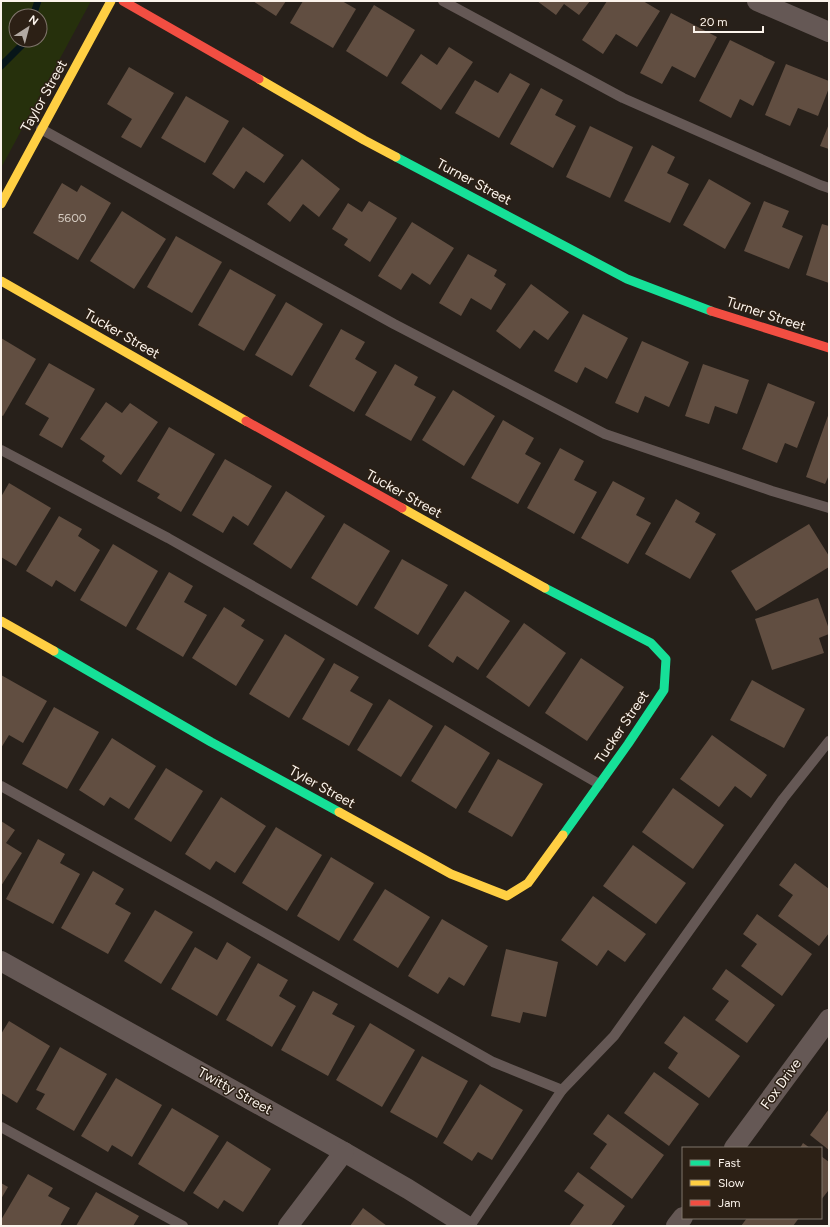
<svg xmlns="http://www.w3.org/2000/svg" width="830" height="1227" viewBox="0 0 830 1227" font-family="Figtree,sans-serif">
<rect width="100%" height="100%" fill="#27201a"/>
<path fill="#26300c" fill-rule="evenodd" d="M1,1H91L1,168ZM16,16H40V40H16Z"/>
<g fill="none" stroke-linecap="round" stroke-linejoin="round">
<g stroke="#071519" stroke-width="7">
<polyline points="33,16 38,1"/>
<polyline points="1,66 22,45 24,40"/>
</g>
</g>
<g fill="#614e41">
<polygon points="253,1 286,1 276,16"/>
<polygon points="303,1 342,1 356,9 333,48 290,23"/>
<polygon points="537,1 590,1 579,15 564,4 556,15"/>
<polygon points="607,1 643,1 660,11 637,47 616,34 603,54 582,40"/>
<polygon points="374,5 415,30 387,77 346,51"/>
<polygon points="671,13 717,37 695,78 672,66 662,84 640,73"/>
<polygon points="730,40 775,62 753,106 740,99 731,118 699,101"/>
<polygon points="449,47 473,62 441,110 401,83 421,54 437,65"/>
<polygon points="786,64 829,81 829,88 818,116 798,108 790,126 765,115"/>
<polygon points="129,67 174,93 141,148 121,137 132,119 107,104"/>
<polygon points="510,73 530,84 499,138 455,113 475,80 498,93"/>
<polygon points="541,88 563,100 555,115 576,126 553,168 510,144"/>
<polygon points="186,96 229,121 205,163 161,138"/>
<polygon points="829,124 829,149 820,146"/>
<polygon points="590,126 633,147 610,198 566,177"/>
<polygon points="243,127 284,155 264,183 246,171 234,189 212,174"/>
<polygon points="652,145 675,157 667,173 689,184 670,223 624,201"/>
<polygon points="302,159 340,189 319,217 303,204 290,222 267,204"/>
<polygon points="709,179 751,203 725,249 683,225"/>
<polygon points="62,183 77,192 81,185 111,203 78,260 33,233"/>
<polygon points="369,201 397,218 370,262 344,245 348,239 332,229 348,203 362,212"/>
<polygon points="764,201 789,211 782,227 803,236 789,269 744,251"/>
<polygon points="122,211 166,239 134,289 90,261"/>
<polygon points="412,222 454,248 430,285 412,273 401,290 378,276"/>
<polygon points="822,224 829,226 829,283 806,275"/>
<polygon points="176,236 222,262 192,313 147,287"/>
<polygon points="468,254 497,270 494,276 506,284 491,310 471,298 461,316 439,303"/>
<polygon points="230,269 276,295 244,351 198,325"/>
<polygon points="531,284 569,312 548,340 534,330 520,349 496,331"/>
<polygon points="286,302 323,324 292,376 255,355"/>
<polygon points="583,314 628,338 607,379 585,367 577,383 554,371"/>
<polygon points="341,329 365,342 355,359 377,372 354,412 309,386"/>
<polygon points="1,338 36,359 3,416 1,415"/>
<polygon points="642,341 689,362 669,407 645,396 638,413 615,403"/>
<polygon points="49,363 95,389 62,448 39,435 49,418 25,404"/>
<polygon points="395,364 418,377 414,385 436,397 411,441 365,415"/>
<polygon points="703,364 749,380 737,414 715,406 709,424 685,416"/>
<polygon points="768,383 815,402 797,448 785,443 777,463 742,449"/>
<polygon points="453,390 495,416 464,466 422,440"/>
<polygon points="106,402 122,413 130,403 158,422 121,475 102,461 105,456 80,439"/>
<polygon points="829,413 829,475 825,484 806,477"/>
<polygon points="503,420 534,438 525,454 541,463 518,504 471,478"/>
<polygon points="169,427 215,454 181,512 157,498 160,494 137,481"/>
<polygon points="560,448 584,461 574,480 597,492 574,534 527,508"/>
<polygon points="225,459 272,486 248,526 233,516 223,533 192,515"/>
<polygon points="613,481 645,498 636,515 651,523 628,564 581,538"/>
<polygon points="9,483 51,508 16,566 1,557 1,497"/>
<polygon points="286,491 325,516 291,569 253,544"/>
<polygon points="676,499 700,513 695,522 716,534 690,579 645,554"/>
<polygon points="59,516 82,529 78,536 100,550 75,592 56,580 52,587 26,571"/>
<polygon points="344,523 390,551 357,606 311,578"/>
<polygon points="809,524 829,556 829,567 756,611 731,571"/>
<polygon points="113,544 158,571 126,627 80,600"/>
<polygon points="402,559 448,585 418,635 374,608"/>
<polygon points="169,572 193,586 184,602 207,615 183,657 136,629"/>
<polygon points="465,591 510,621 478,670 457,656 453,663 428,646"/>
<polygon points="818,598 829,629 829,634 819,638 824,653 772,670 755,619"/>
<polygon points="224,607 245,620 241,626 264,640 236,686 192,658"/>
<polygon points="524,623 566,653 529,707 486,677"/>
<polygon points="285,634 325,659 289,718 249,694"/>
<polygon points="581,658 624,687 587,741 545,713"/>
<polygon points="334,663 359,677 350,691 373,704 349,746 302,719"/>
<polygon points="1,675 47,701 23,743 9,735 1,748"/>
<polygon points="752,680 805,709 784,748 730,720"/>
<polygon points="389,699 433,726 401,777 357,750"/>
<polygon points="54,707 99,732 67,789 22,764"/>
<polygon points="445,725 490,753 456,809 411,781"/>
<polygon points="712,735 767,775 751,798 735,786 719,807 680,779"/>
<polygon points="112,738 156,766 129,809 110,797 104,806 79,790"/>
<polygon points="498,759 543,784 512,837 468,812"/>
<polygon points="166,768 203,791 171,842 134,819"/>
<polygon points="673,788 724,825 693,869 642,832"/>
<polygon points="221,797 266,826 235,873 216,861 210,870 185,854"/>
<polygon points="1,821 15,830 6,843 22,853 1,886"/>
<polygon points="276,827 322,855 287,911 242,883"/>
<polygon points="38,839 65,854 60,863 80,874 53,924 6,899"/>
<polygon points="633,845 686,883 656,924 603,886"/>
<polygon points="331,857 374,883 339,941 297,916"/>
<polygon points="795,863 829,889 829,933 819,946 778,916 793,895 779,885"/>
<polygon points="93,871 124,889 115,904 131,913 108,954 61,928"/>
<polygon points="385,889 430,917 398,968 353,940"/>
<polygon points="593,896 646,934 625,962 608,950 597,966 561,940"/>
<polygon points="155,910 193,932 161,984 124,961"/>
<polygon points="757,914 812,954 782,996 741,966 757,944 743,934"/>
<polygon points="442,919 488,946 464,986 449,977 438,994 408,976"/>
<polygon points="227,942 251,957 217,1016 171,989 195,947 217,960"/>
<polygon points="506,949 558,962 546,1017 523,1012 520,1023 491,1016"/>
<polygon points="258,963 288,980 279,996 296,1006 272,1047 226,1020"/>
<polygon points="726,969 775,1005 747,1043 715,1020 729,1001 712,989"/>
<polygon points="313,991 338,1004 332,1014 355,1026 328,1076 281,1050"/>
<polygon points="684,1016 740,1056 709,1098 668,1068 678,1053 664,1043"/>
<polygon points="9,1021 50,1046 17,1103 1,1093 1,1034"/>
<polygon points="370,1023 415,1050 382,1107 336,1080"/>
<polygon points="60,1047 107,1074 74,1131 36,1109 45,1094 36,1090"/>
<polygon points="422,1056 468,1081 437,1138 390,1112"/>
<polygon points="654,1072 699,1104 669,1146 624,1113"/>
<polygon points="116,1078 162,1105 132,1157 112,1145 108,1152 81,1136"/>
<polygon points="480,1084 523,1110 492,1160 478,1152 472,1161 443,1143"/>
<polygon points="172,1108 219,1136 184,1192 138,1164"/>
<polygon points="829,1109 829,1150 810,1135"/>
<polygon points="608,1114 664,1155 632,1199 590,1168 607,1144 593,1134"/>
<polygon points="227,1141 271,1169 243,1212 224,1200 218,1209 193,1193"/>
<polygon points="803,1143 810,1148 800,1148"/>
<polygon points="821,1156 829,1162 829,1192 828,1191 821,1200"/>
<polygon points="578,1172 625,1206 611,1226 569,1226 584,1205 564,1191"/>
<polygon points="28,1174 53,1188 48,1196 70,1208 60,1226 1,1226 1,1220"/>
<polygon points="1,1183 8,1187 1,1199"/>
<polygon points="96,1192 139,1216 133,1226 76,1226"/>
<polygon points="363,1208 387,1226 350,1226"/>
<polygon points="747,1218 799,1218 793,1226 741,1226"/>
</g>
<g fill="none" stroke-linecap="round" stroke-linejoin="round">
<g stroke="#655855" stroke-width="10">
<polyline points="443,1 623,98 820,185 829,188"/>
<polyline points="41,129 394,324 605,434 772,491 829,508"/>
<polyline points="1,450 168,538 440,692 599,784"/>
<polyline points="1,786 209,901 493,1062 562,1090 614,1036 783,799 829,741"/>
<polyline points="1,1127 183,1226"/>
<polyline points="470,1226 562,1090"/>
</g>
<g stroke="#655855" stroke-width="20">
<polyline points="757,1 829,32"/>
<polyline points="1,961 344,1152 408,1189 467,1226"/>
<polyline points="734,1148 829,1019"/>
<polyline points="288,1226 344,1152"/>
<polyline points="676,1226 683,1217"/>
</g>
<g stroke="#16e098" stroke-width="9">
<polyline points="396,157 627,279 711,311"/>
<polyline points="545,588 651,643 666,659 664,690 628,744 563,835"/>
<polyline points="54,651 211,742 339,812"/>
</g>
<g stroke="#ffcf43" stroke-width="9">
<polyline points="259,79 364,140 396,157"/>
<polyline points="1,204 111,1"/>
<polyline points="1,281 246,421"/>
<polyline points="402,508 545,588"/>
<polyline points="1,621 54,651"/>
<polyline points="339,812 451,874 507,896 528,883 563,835"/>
</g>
<g stroke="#f24e42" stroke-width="9">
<polyline points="123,1 259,79"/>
<polyline points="711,311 829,348"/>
<polyline points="246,421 402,508"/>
</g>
</g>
<g text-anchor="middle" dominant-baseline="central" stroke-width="3" stroke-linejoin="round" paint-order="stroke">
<g font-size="12" fill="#d4cac0">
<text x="72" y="218">5600</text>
</g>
<g font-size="14" fill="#fbf3eb" stroke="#2c2015">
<text transform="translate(44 96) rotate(-61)">Taylor Street</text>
<text transform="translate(474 182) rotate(28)">Turner Street</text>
<text transform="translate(766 314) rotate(18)">Turner Street</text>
<text transform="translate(122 334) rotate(30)">Tucker Street</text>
<text transform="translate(404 494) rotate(29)">Tucker Street</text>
<text transform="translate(622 727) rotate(-56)">Tucker Street</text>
<text transform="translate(322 787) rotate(29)">Tyler Street</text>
<text transform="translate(781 1084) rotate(-54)">Fox Drive</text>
<text transform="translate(235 1091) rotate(29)">Twitty Street</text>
</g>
</g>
<rect width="830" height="1227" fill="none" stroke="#fbf3eb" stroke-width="4"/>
<rect x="682" y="1147" width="140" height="72" fill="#2c2015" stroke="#7f746b"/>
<rect x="690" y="1160" width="20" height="6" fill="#16e098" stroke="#7f746b"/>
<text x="718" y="1167" font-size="12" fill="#fbf3eb">Fast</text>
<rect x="690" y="1180" width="20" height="6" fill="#ffcf43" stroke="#7f746b"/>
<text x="718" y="1187" font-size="12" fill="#fbf3eb">Slow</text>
<rect x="690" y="1200" width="20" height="6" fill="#f24e42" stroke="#7f746b"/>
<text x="718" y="1207" font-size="12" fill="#fbf3eb">Jam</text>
<g transform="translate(28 28) rotate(36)"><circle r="19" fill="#2c2015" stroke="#7f746b"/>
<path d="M0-3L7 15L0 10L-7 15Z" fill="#b1a9a2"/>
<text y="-6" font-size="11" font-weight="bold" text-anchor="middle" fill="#fbf3eb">N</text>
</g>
<path d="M694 26v6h69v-6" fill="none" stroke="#fbf3eb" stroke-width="2"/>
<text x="700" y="26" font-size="12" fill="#fbf3eb" stroke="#2c2015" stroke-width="3" paint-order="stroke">20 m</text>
</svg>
